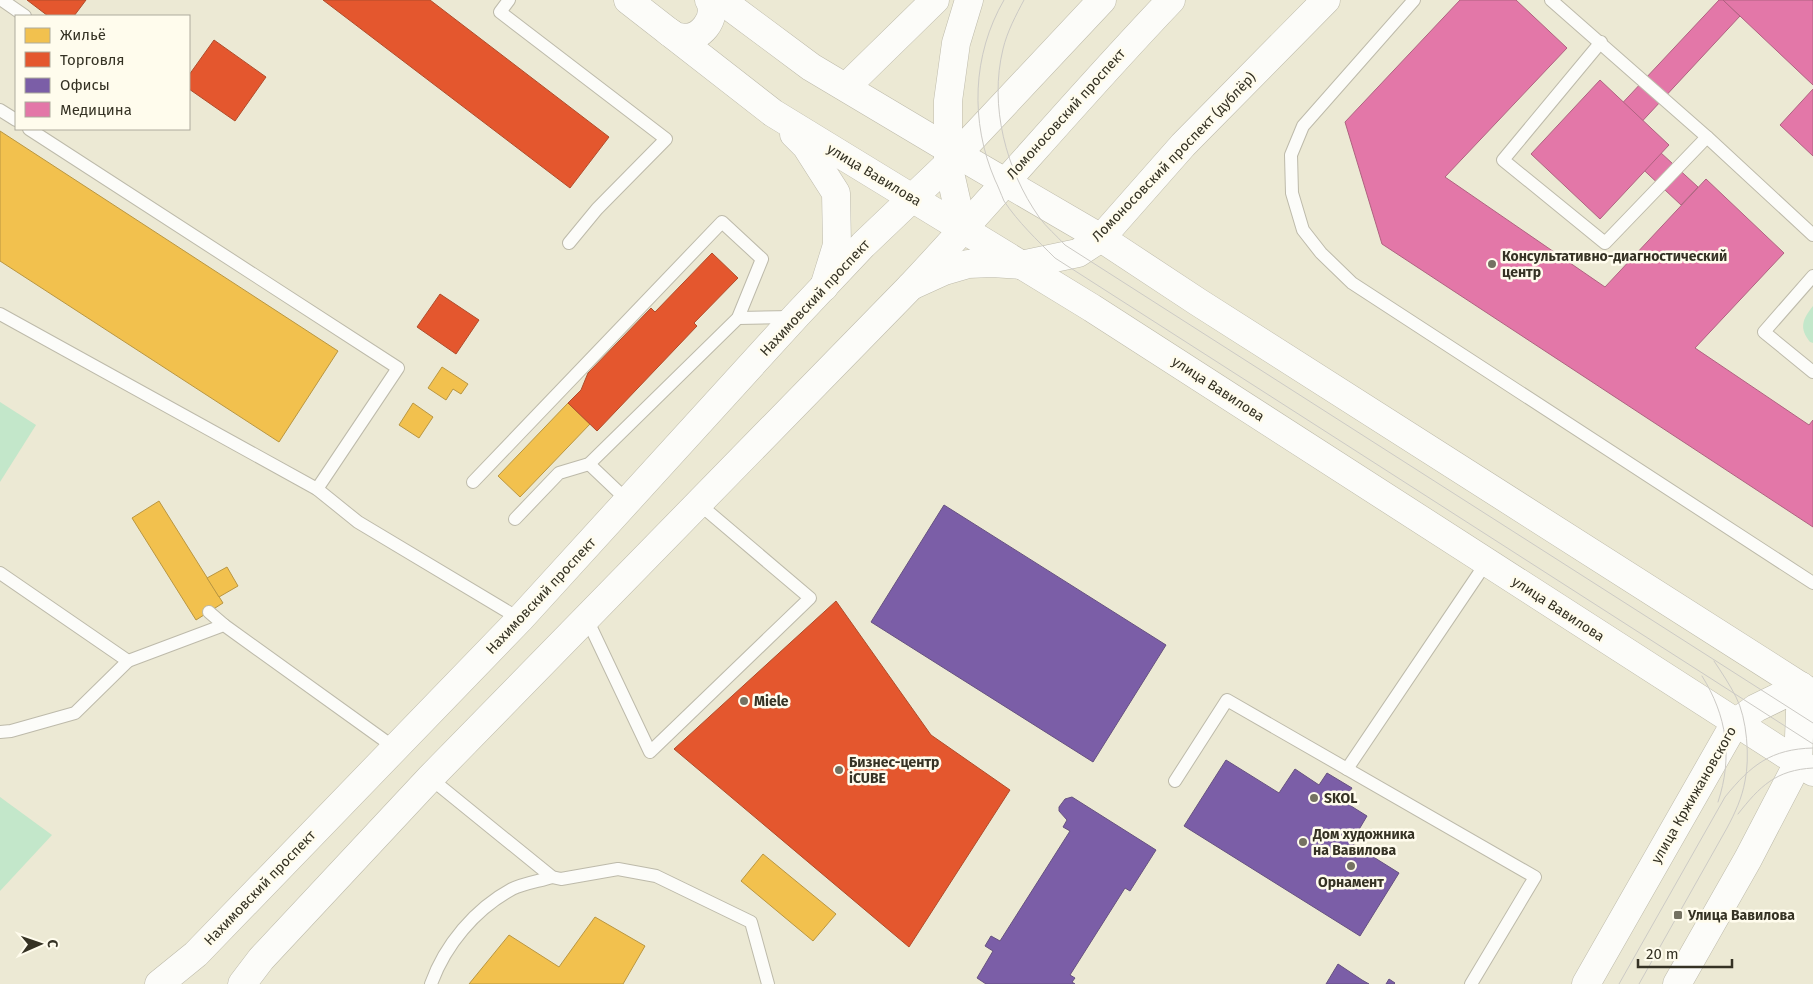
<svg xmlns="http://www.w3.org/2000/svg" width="1813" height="984" viewBox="0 0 1813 984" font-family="'Fira Sans',sans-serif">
<rect width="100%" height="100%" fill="#ece9d4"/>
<g fill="#c3e7ca">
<path d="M1813,306V343L1810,342C1799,328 1802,320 1813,306Z"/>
<polygon points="0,402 36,425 0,482"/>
<polygon points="0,797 52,835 0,891"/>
</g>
<g fill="#f2c14e" stroke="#b99641">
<polygon points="0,131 338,351 279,442 0,261"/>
<polygon points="442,367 468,384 461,394 453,389 446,400 428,388"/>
<polygon points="413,403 433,417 419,438 399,425"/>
<polygon points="568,403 590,424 520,497 498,476"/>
<polygon points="159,501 223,603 196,620 132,518"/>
<polygon points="227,567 238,586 219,597 207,578"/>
<polygon points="763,854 836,914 813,941 741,881"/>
<polygon points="595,917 645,946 623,984 469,984 509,935 559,967"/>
</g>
<g fill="#e4572e" stroke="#b04c2b">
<polygon points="27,0 86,0 74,16 48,16"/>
<polygon points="323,0 430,0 609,137 570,188"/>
<polygon points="214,40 266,77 235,121 189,89 189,75"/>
<polygon points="712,253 738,278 694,323 697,326 597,431 568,403 581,390 588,373 651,308 655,312"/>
<polygon points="440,294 479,320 456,354 417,327"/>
<polygon points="836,601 931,735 1010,790 909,947 674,749"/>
</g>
<g fill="#7b5ea7" stroke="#665180">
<polygon points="944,505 1166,645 1093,762 871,622"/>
<polygon points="1226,760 1279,793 1295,769 1319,785 1327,773 1352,788 1343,801 1367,816 1351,843 1399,873 1360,936 1184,826"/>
<polygon points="1072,797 1156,850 1130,891 1125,888 1070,975 1075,978 1072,982 1075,984 986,984 977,978 993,951 985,946 991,936 1000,941 1070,831 1063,827 1067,820 1059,811 1059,807 1065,799"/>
<polygon points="1338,964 1362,980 1369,984 1326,984"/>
<polygon points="1389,979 1395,983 1394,984 1386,984"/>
</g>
<g fill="#e377a8" stroke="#af6280">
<polygon points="1460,0 1516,0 1567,48 1445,177 1605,287 1706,179 1784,253 1695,348 1809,425 1813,420 1813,527 1382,244 1345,122"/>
<polygon points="1719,0 1723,0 1740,16 1635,129 1698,187 1681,205 1599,128"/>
<polygon points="1723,0 1812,0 1813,1 1813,85"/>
<polygon points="1600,80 1669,145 1600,219 1531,154"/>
<polygon points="1813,89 1813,156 1780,125"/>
</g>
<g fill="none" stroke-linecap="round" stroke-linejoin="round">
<g stroke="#bdbaaa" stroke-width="14">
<g id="service">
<polyline points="2,0 25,16"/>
<polyline points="509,0 500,12 666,139 597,209 569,243"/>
<polyline points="1414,0 1303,126 1291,155 1292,193 1303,230 1321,253 1352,283 1813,583"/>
<polyline points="1551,0 1707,137 1813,235"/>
<polyline points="1601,42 1503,160 1605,243 1707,137"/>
<polyline points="0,110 16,120"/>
<polyline points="29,129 398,368 317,489"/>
<polyline points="1813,276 1764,332 1813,372"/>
<polyline points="0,314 317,489 358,522 520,619"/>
<polyline points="738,318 793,317"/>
<polyline points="589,464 629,502"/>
<polyline points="473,482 722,222 762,259 738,318 589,464 559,473 515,519"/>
<polyline points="0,573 128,661"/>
<polyline points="209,612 224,625"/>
<polyline points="586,617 650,752 810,598 698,503"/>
<polyline points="0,732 11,731 75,713 128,661 224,625 395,748"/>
<polyline points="1347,769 1486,563"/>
<polyline points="430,778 552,877 561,879 618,869 656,876 751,922 768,984"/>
<polyline points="1175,781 1227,700 1535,877 1471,984"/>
<path d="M431,984C445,945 475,909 512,889C524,883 540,881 552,877"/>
</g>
</g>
<g stroke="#bdbaaa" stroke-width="29">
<g id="tertiary">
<polyline points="628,0 773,113 912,198"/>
<polyline points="721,0 811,67 957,154"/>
<path d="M669,32C672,34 676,37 680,37C700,42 719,17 709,0"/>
<polyline points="846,87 935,0"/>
<polyline points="794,134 806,146 836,193 837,245 824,287"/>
<polyline points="963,230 948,164 948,101 956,43 969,0"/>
<polyline points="911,286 944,271 968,264 992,263 1021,265 1078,253 1101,238 1183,145 1326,0"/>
<polyline points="1586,984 1735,723 1756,708 1801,686 1798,763 1748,859 1677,984"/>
</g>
</g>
<g stroke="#bdbaaa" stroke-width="29">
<g id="secondary">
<polyline points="957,154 1101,238 1198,302 1813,694"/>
<polyline points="912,198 1092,308 1813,772"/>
<polyline points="159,984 196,954 520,619 796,316 863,245 948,164 1102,0"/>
<path d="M242,984L261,959L430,778L911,286C999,192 1082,93 1171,0"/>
</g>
</g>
<use href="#service" stroke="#fcfcf9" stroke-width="12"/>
<use href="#tertiary" stroke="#fcfcf9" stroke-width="28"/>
<use href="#secondary" stroke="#fcfcf9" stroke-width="28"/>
<g stroke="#cccac5" stroke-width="1">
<path d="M1004,0C972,55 970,122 995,180C998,186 1001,194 1004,201C1018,222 1037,240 1055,258L1813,744"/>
<path d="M1024,0C1016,15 1007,32 1003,49C989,106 1006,170 1039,217C1046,227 1057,236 1065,245L1813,723"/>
<path d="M1702,676C1727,716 1733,757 1718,802"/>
<path d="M1738,814C1760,786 1776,770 1813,768"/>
<path d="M1619,984L1725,797C1751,765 1771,749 1813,748"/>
<path d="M1639,984L1727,828C1735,813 1742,798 1745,781C1750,758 1747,718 1736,697C1730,685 1722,673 1714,661"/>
</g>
</g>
<g fill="#757262" stroke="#fffced" stroke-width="2">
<circle cx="1492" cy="264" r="5"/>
<circle cx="744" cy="701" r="5"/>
<circle cx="839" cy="770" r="5"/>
<circle cx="1314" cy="798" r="5"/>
<circle cx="1303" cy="842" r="5"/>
<circle cx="1351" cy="866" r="5"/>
<rect x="1673" y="910" width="10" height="10" rx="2.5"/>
</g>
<g text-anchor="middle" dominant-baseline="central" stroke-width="5" stroke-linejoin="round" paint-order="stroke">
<g font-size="14" fill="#353224" stroke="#fffced">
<text transform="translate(1066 114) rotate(-48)">Ломоносовский проспект</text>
<text transform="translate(1174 157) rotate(-46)">Ломоносовский проспект (дублёр)</text>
<text transform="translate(874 175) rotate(31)">улица Вавилова</text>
<text transform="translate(815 298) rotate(-47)">Нахимовский проспект</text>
<text transform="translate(1218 389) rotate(33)">улица Вавилова</text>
<text transform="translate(541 596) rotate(-47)">Нахимовский проспект</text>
<text transform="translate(1558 609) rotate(33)">улица Вавилова</text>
<text transform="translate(1694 795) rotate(-60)">улица Кржижановского</text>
<text transform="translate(260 888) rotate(-46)">Нахимовский проспект</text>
</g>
<g font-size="14" font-weight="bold" fill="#353224" stroke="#fffced" text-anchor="start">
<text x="1502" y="256">Консультативно-диагностический<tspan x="1502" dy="16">центр</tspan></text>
<text x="754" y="701">Miele</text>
<text x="849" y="762">Бизнес-центр<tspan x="849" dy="16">iCUBE</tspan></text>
<text x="1324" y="798">SKOL</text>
<text x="1313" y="834">Дом художника<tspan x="1313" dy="16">на Вавилова</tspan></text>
<text x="1351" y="882" text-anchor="middle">Орнамент</text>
<text x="1688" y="915">Улица Вавилова</text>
</g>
</g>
<rect x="15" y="15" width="175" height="115" fill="#fffced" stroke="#aeab9d"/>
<rect x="25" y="28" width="25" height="15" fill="#f2c14e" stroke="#aeab9d"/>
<text x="60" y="40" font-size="15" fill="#353224">Жильё</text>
<rect x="25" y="52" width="25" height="15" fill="#e4572e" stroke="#aeab9d"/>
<text x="60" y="65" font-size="15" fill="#353224">Торговля</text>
<rect x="25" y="78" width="25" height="15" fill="#7b5ea7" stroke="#aeab9d"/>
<text x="60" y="90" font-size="15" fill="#353224">Офисы</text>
<rect x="25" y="102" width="25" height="15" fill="#e377a8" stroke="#aeab9d"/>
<text x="60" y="115" font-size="15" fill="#353224">Медицина</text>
<g transform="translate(40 944) rotate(88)" stroke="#fffced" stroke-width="4" paint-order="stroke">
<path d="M0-4L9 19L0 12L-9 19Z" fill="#353224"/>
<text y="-8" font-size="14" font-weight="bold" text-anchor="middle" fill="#353224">С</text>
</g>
<path d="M1638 959v8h94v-8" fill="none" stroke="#353224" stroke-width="2.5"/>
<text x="1646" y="959" font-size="15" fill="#353224" stroke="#fffced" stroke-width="4" paint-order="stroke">20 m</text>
</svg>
